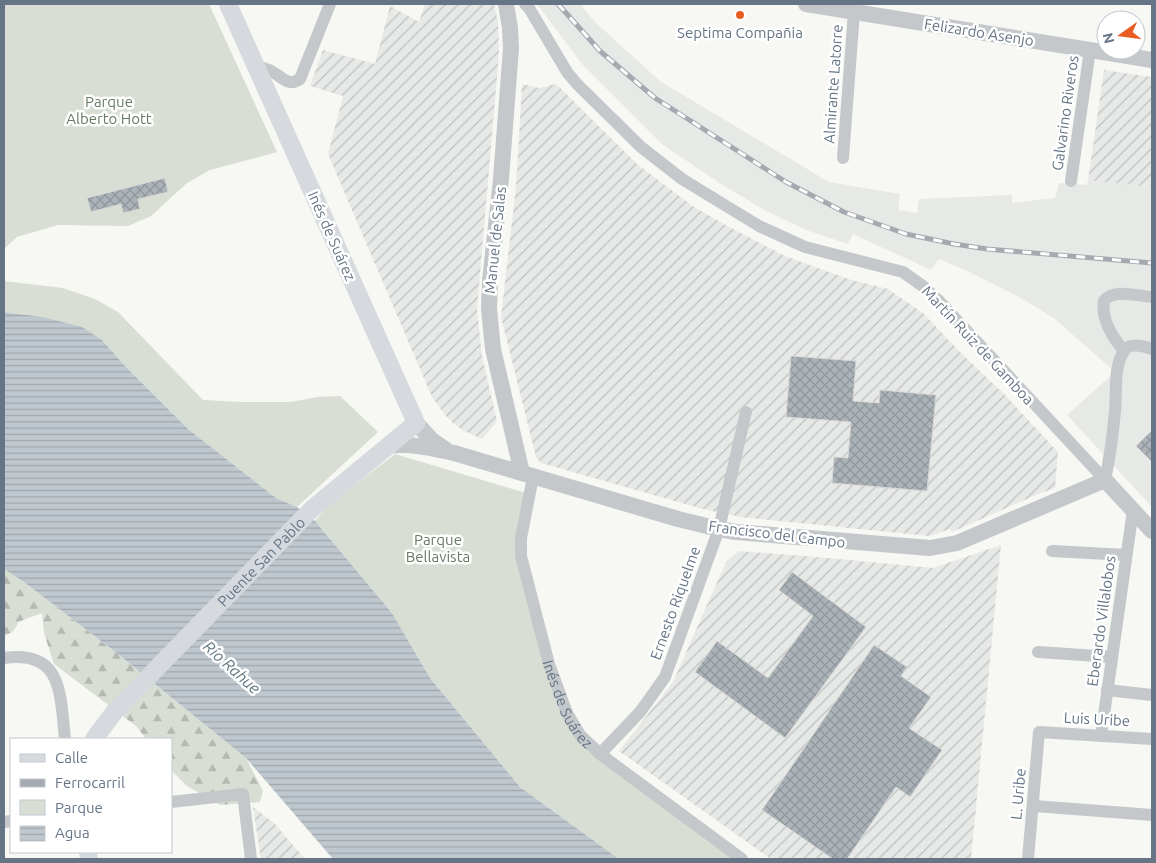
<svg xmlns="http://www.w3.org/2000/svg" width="1156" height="863" viewBox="0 0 1156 863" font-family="Ubuntu,sans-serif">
<defs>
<pattern id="industrial-furrows" width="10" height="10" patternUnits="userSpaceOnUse" patternTransform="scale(1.25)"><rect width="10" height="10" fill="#e7e9e7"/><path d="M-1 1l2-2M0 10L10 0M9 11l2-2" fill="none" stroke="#bfc1c1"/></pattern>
<pattern id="forest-firs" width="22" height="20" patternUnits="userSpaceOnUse" patternTransform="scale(1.25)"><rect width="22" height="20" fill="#d8ded4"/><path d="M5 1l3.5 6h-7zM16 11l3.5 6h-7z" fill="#b3b9b2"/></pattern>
<pattern id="water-rules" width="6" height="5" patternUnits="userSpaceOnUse" patternTransform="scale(1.25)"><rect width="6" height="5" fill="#bfc8ce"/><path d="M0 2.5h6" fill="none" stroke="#9fa7ad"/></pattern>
<pattern id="building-cross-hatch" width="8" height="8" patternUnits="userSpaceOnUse" patternTransform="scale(1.25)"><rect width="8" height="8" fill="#abb3b9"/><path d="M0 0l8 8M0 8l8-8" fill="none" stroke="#8f969c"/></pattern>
</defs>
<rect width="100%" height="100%" fill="#f7f7f4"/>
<polygon fill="#e7e9e7" points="537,4 580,4 595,22 661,82 829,182 900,194 898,210 917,213 919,199 1012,195 1012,203 1055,198 1059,183 1087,185 1088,180 1152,187 1152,507 1067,415 1115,372 1055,319 1021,298 967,271 939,259 931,270 853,234 848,244 806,230 766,211 721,184 663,145 582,64"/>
<g fill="url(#industrial-furrows)">
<polygon points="425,4 494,4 498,22 499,54 477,309 482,356 497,421 482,439 462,430 453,423 445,415 432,397 328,154 343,96 310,86 323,50 375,64 390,6 419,22"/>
<polygon points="1104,70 1152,77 1152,187 1088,180"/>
<polygon points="522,84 539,88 556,84 638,165 694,207 731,228 785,256 848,279 888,289 923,313 960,352 1003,393 1058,452 1055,488 1038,494 952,532 950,529 929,536 740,517 703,509 541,463 536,457 501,317 516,187"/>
<polygon points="1001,545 971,859 771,859 619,751 673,682 726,562 739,551 828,558 933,568"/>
<polygon points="253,807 274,823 305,859 261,859"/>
</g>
<path fill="url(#forest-firs)" d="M4,569L24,582L118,654L246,758L263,791L260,802L220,805L187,786L171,770V739H146L136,726L54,664L44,633L42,613L18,622C17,628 11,635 4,635Z"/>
<g fill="#d8ded4">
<polygon points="4,4 209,4 277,152 210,170 187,183 151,216 128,226 58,225 17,237 4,249"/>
<polygon points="4,281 63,288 95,299 118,312 203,400 241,402 291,402 317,397 340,396 378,432 297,507 276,498 188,429 124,365 102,340 43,317 4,312"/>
<polygon points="395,454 526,493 515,542 566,717 737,859 619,859 520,787 430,678 392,613 315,521 327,507"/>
</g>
<polygon fill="url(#water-rules)" points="4,312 43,317 82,327 102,340 124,365 188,429 276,498 297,507 315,521 392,613 430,678 520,787 619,859 333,859 246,758 118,654 24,582 4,569"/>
<g fill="url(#building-cross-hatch)" stroke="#d8d8d6">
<polygon points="165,178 168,192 138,199 140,209 123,213 121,204 91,212 87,198"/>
<polygon points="791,356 856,361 853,401 879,403 880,390 936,395 927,491 832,483 834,457 848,458 851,422 786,417"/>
<polygon points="1152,430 1152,462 1136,446"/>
<polygon points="792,572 866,627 785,738 695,672 717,641 768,678 813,616 779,590"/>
<polygon points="874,645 907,667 901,676 931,697 909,728 942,750 910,797 896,787 847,859 833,859 762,810"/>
</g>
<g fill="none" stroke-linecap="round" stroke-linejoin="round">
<g stroke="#c4c8cb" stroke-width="12">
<polyline points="525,4 529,8 567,72 577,84 641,147 682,179 759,226 805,247 903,272 924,287 940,302 1105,480"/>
<path d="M257,67C261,68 265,68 269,70C281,75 287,88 300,79L330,4"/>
<polyline points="843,158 854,12"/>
<polyline points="1071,181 1090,50"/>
<path d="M1124,351C1113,338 1101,319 1104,301C1113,288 1138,296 1152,297"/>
<path id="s1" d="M533,477L521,538V556L549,664L567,713L580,735L600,754L742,859"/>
<path d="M1105,480C1110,457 1113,434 1115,411C1117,392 1113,368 1124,351C1129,342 1144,346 1152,349"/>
<polyline points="1052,551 1126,555"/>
<polyline points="1038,652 1112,657"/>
<path d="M4,658C63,650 60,694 65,739"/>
<polyline points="1107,690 1152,695"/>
<polyline points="1101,736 1133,510"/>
<polyline points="600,754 640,712 665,677 719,529 746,412"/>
<polyline points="171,802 243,794 251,859"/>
<polyline points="1034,806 1152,815"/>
<polyline points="4,822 11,821"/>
<polyline points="1028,859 1039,732 1152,739"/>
</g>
<g stroke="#c4c8cb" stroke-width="16">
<polyline points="506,4 510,28 511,48 501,179 490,281 489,309 493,349 522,473"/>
<polyline points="806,4 1152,60"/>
<polyline points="416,423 432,440 445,449"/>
<path d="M387,446C410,443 431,448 454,453L678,519L719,529L736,532L930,548L957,543L1105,480L1152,531"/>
</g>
<g stroke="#d6dadf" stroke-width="18">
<path id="s2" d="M94,739L115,711L312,509L416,423L228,4"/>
<polyline points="88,852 89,859"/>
</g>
<g stroke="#a4aab0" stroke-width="5">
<polyline id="rail" points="558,4 600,51 655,98 786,182 844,212 906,234 954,244 987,249 1152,263"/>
</g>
<use href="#rail" stroke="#fff" stroke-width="3" stroke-dasharray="9" stroke-linecap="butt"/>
</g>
<circle fill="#e85d22" stroke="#fff" stroke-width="2" cx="740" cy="15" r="5"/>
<g text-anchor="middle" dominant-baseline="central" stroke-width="5" stroke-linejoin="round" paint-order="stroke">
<g font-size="15" fill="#657586" stroke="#fff">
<text x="740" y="32">Septima Compañia</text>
</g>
<g font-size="15" fill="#657586" stroke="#fff">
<text transform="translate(979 32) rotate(9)">Felizardo Asenjo</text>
<text transform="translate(833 84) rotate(-86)">Almirante Latorre</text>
<text transform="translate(1065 113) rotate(-82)">Galvarino Riveros</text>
<text transform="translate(332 236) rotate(66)">Inés de Suárez</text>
<text transform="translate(495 240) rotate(-84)">Manuel de Salas</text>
<text transform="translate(978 345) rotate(47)">Martín Ruiz de Gamboa</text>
<text transform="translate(777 534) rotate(7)">Francisco del Campo</text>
<text stroke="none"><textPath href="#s2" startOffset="244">Puente San Pablo</textPath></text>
<text transform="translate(675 603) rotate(-70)">Ernesto Riquelme</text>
<text transform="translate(1101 621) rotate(-82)">Eberardo Villalobos</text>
<text stroke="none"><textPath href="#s1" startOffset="236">Inés de Suárez</textPath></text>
<text transform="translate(1097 719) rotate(3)">Luis Uribe</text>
<text transform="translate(1018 794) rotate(-85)">L. Uribe</text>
</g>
<g font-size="15" fill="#677c64" stroke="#fff">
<text x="109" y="101">Parque<tspan x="109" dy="17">Alberto Hott</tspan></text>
<text x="438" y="539">Parque<tspan x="438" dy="17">Bellavista</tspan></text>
</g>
<g font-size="16" font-style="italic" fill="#617782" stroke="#fff">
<text transform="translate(232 667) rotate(42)">Río Rahue</text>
</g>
</g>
<rect width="1156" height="863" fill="none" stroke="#657586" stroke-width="10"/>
<rect x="10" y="738" width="162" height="115" fill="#ffffff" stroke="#c1c8cf"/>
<rect x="20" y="754" width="25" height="8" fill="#d6dadf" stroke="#c1c8cf"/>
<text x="55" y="763" font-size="15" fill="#657586">Calle</text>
<rect x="20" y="779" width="25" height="8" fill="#a4aab0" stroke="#c1c8cf"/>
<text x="55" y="788" font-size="15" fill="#657586">Ferrocarril</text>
<rect x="20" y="800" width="25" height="15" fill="#d8ded4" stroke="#c1c8cf"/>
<text x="55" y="813" font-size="15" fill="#657586">Parque</text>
<rect x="20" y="826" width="25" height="15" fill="url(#water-rules)" stroke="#c1c8cf"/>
<text x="55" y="838" font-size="15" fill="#657586">Agua</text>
<g transform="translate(1121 35) rotate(256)"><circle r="24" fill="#ffffff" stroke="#c1c8cf"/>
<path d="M0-4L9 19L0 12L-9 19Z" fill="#e85d22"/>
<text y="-8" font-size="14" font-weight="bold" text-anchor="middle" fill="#657586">N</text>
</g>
</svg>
